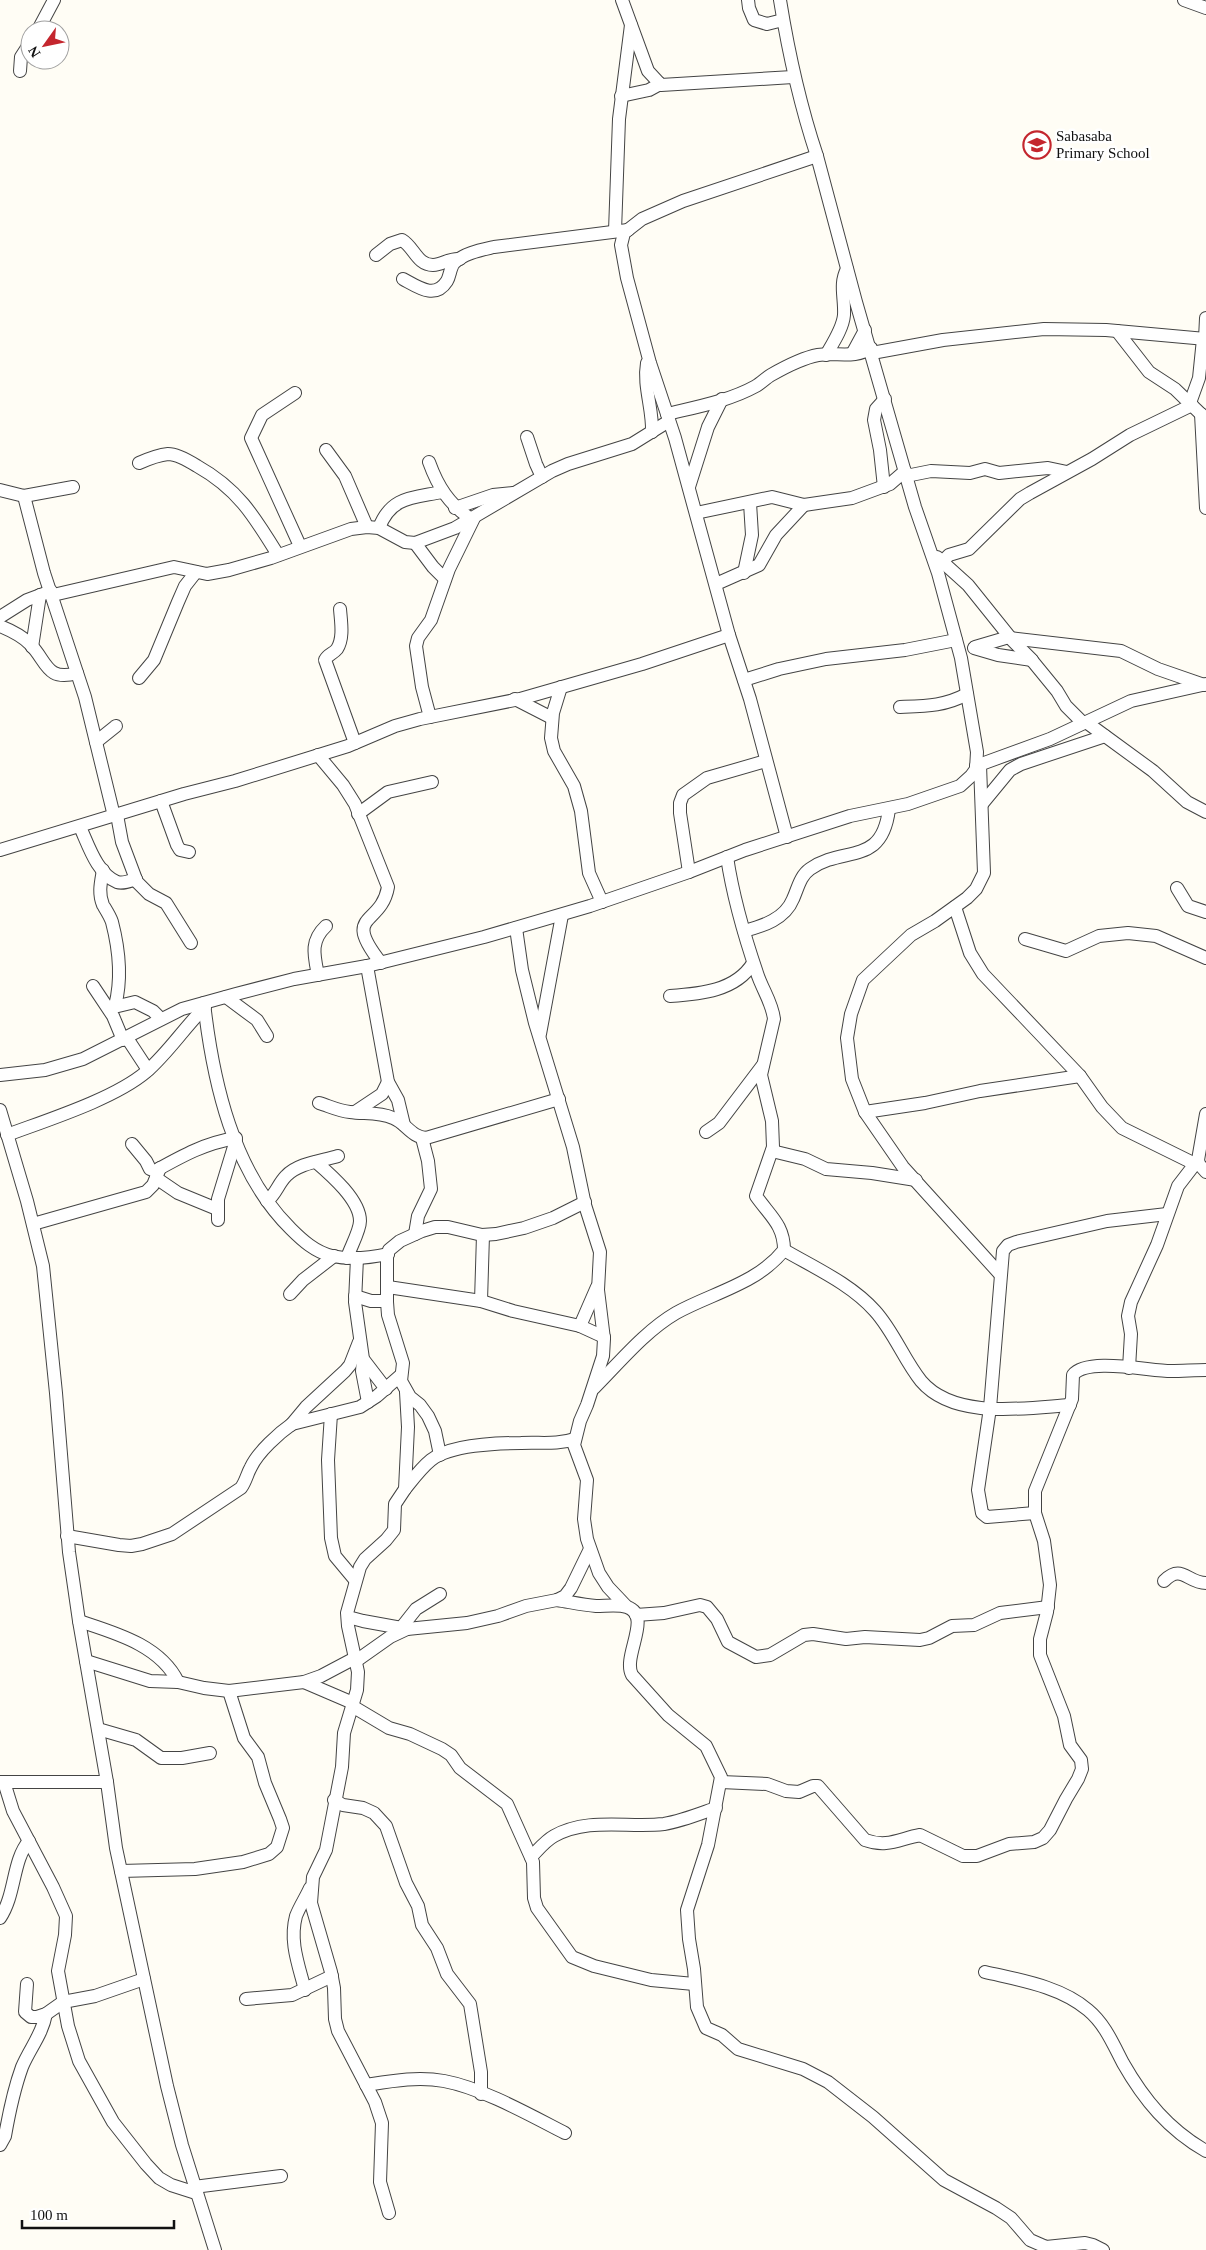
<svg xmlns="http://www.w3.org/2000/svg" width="1206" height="2250" viewBox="0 0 1206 2250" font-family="Georgia,serif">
<rect width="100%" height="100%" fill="#fffdf5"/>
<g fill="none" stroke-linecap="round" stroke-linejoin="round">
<g stroke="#444" stroke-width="14">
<g id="minor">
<polyline points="622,0 648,71 661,85 793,77"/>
<polyline points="748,0 749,8 754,20 767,24 783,20"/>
<polyline points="1184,0 1206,8"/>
<polyline points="38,30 54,0"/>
<polyline points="20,71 21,57 30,43"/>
<polyline points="621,96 649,90 660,84"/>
<polyline points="615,231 619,119 631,25"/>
<path d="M376,255L390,244L402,240C414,247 417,265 433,265C443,265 448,258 460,259"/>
<path d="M403,279C418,287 435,300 447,281C450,276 450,268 454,263C464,253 481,250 494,247L628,230"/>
<polyline points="1117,331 1149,372 1175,389 1206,419"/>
<polyline points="1205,339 1206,318"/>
<polyline points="872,353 943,340 1044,329 1106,330 1206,339"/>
<polyline points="852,354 865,330"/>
<path d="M826,355C833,343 843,328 844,315C845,298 839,284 847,269"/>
<path d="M647,363C643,386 653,409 652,432"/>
<polyline points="295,393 262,415 251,438 300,546"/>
<polyline points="1190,403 1199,378 1203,339"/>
<path d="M667,414C696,407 729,401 756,386C761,383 766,378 771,375C785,367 802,358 818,355C835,352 856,359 871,348"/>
<polyline points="1201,414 1206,508"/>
<polyline points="527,437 536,464 542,477"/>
<polyline points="326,450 345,476 367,527"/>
<path d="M429,462C438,487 449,504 471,519"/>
<path d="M139,463C148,459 158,455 168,454C177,454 189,461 197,466C238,489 254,516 278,555"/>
<polyline points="906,476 931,471 970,473 985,469 999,473 1048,468 1067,472"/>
<polyline points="689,487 708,427 722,399"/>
<polyline points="884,487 880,450 874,420 876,409 885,399"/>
<polyline points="0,490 24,496 73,487"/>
<polyline points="24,496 44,573 85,697 114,816"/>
<polyline points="455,508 493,495 513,493"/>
<polyline points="696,513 772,497 804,505 852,498 890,484 905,471"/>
<path d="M379,528C391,496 413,498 442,492"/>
<polyline points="415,543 433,567 445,579"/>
<polyline points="937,557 968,585 1013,641 1030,658 1057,691 1066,706 1083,723"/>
<polyline points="942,562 949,555 969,549 1020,499 1030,493 1092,459 1130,435 1192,405"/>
<polyline points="744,573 752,535 750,503"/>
<polyline points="716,584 759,565 776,535 804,505"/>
<polyline points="53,595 174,567 207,574 229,570 271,558 351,529 367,527 379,528 405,542 415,543 455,528 552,471 568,464 632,444 669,421"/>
<path d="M340,609C341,622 344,638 337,649C333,654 328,654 325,660L355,743"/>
<polyline points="0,617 27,600 51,591"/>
<path d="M0,626C10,630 22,636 30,644C47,661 46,682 77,673"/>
<polyline points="1010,638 1121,651 1158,669 1204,685"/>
<polyline points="32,647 40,595"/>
<polyline points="975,647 1009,637"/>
<polyline points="974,648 998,655 1032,660"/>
<polyline points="139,678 154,660 178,602 185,586 196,572"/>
<polyline points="744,680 779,669 826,659 905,650 956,640"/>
<polyline points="561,687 553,713 551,738 554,751 574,786 581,811 589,873 602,902"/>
<polyline points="515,699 552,718"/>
<path d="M900,707C926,706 945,706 967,694"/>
<polyline points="430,717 422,687 416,646 418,638 431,620 449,569 474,518"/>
<polyline points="1086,722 1153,771 1187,802 1206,812"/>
<polyline points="96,742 116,726"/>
<path d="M318,755L343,785L355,804L388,887C381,927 341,912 381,963"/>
<polyline points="980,765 984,873 976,889 967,898 935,921 911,935 863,980 851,1014 847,1038 852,1079 865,1112 903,1167 999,1273"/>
<polyline points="976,766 1050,739 1131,701 1206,684"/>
<polyline points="161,801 177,845 180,850 189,852"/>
<polyline points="982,804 1010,770 1021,764 1105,736"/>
<polyline points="358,814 388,792 432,782"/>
<polyline points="117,815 122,842 137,882 149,894 166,903 191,943"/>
<path d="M80,827C88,844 97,874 117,882C123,884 130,881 136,879"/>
<polyline points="787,837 750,699 729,635 675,438 650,363 627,278 621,245 624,233 642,219 683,201 817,156"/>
<polyline points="0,850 184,794 235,781 348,746 395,726 420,719 520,699 642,664 729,635"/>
<path d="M103,870C101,882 98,893 103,905C106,910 110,916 112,922C119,949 122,979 115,1006"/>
<polyline points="689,872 680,813 680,803 683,795 707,778 766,761"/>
<polyline points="1177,888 1188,906 1206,912"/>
<polyline points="955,907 970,953 983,974 1080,1076 1102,1107 1122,1128 1195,1164"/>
<polyline points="516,928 522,970 535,1023 573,1147 585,1205 600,1252 598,1290 604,1339 603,1356 587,1405 580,1421 574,1445 587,1480 584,1519 587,1539 599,1573 608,1587 626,1606"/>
<path d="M744,931C763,926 785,919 793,899C798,888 800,876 810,869C844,845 882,867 889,809"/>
<polyline points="1025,939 1066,951 1099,936 1128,933 1156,936 1206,958"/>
<polyline points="367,966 388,1082 398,1100 404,1125"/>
<path d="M318,975C314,955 310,941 326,926"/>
<polyline points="93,986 113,1016 123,1040"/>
<path d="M670,996C700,994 736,991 753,963"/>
<polyline points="226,997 257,1020 267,1036"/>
<path d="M204,1003C213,1082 233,1172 291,1229C302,1240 315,1252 332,1256C351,1260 369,1258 388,1254"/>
<polyline points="110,1008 135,1002 153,1011 161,1019"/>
<polyline points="540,1034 562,915"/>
<polyline points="127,1038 148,1070"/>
<path d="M0,1075L45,1070L83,1059L182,1009L236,994L294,979L367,966L484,937L590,906L689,872L745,850L850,816L908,804L960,786L971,776L976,769L977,752L961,658L938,573L915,507L856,302L817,156C799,102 789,56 780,0"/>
<path d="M319,1103C329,1106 339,1111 350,1112C364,1114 379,1112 393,1118C406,1123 411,1137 426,1138L559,1099"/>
<polyline points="0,1110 27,1201 43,1266 56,1393 69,1552 79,1621 107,1782 116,1848 167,2086 182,2145 215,2250"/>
<polyline points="355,1112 382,1094 388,1082"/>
<polyline points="865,1112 925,1103 980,1091 1080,1076"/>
<polyline points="1206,1114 1198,1160 1199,1164 1206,1172"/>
<polyline points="706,1132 719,1123 763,1065"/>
<path d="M7,1135C47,1120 114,1099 146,1072C168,1053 184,1028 205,1007"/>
<path d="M132,1144L146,1161L150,1169L155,1171C182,1156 205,1143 236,1138"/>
<polyline points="772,1151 805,1159 826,1169 872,1173 916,1180"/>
<path d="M316,1162C331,1175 360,1200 360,1221C360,1231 350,1248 347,1258"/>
<polyline points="156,1178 178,1193 217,1209"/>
<path d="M267,1201C276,1194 278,1184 286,1176C298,1163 322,1161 338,1156"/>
<polyline points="218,1220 218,1199 236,1140"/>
<polyline points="33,1224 146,1192 153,1185 160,1168"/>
<polyline points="415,1234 418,1216 431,1189 428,1161 422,1138"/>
<path d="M784,1250C815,1268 851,1284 875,1311C894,1332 904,1360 921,1381C954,1420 1025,1408 1070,1405"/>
<polyline points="357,1258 355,1302 363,1359 386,1389"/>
<polyline points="388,1287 481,1301 513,1311 580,1326 604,1337"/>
<polyline points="290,1294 303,1280 334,1256"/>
<polyline points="355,1296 371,1301 387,1301"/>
<polyline points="481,1301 483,1235"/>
<polyline points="580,1326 597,1287"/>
<polyline points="363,1359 362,1371 368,1402"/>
<polyline points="1129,1368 1131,1334 1128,1316 1131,1302 1157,1245 1178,1186 1198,1160"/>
<path d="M594,1388C619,1363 645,1331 676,1313C712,1293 757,1284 784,1250C784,1225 770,1216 756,1196L773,1147L772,1121L761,1075L774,1019C772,1002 762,989 757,973C744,935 733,897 727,857"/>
<polyline points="331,1414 328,1460 331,1538 335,1556 355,1580"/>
<polyline points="291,1425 306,1407 345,1371 350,1365 359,1342"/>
<polyline points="440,1455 435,1431 428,1416 420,1405 410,1397 401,1381 403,1363 388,1315 387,1302 387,1257 389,1250 400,1241 422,1231 435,1227 448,1227 482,1235 496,1234 524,1228 553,1218 585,1202"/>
<path d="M405,1489C413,1479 421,1468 431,1460C450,1445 497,1443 521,1443C541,1442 556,1445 575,1439"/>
<polyline points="1035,1513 987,1517 982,1513 978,1490 990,1408 1003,1251 1008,1245 1016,1242 1107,1221 1167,1214"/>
<path d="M67,1536L119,1545L131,1546L142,1544L172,1534L241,1488C246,1481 247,1474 251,1467C258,1452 279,1433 292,1424L360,1407L377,1396L401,1375"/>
<path d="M1164,1581C1182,1563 1187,1583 1206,1583"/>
<path d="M557,1600C570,1602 583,1605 596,1606C606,1606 618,1604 627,1607C653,1616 622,1656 632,1675L668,1715L706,1746L721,1777L708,1845L687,1910L689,1939L694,1969L697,2007L706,2028L722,2035L738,2049L803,2069L828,2082L873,2117L944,2180L996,2208L1011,2218L1030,2240L1046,2247L1085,2243L1093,2245L1103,2250"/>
<polyline points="636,1615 664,1613 700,1605 707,1607 717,1619 728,1642 756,1657 770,1655 804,1635 813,1634 846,1639 865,1637 920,1640 929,1638 952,1626 974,1625 1000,1613 1048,1607"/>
<polyline points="348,1617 363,1621 407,1629"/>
<path d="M79,1621C115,1633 160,1645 178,1682"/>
<polyline points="401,1628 416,1609 440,1594"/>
<polyline points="86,1661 150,1681 178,1682 204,1688 229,1691 304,1682 321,1676 355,1658"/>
<polyline points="356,1661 390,1637 407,1629 467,1623 498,1616 526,1606 557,1600 565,1596 571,1588 590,1549"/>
<polyline points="304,1682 353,1703"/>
<polyline points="352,1706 389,1728 410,1734 442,1749 451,1755 460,1768 507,1804 533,1862 534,1898 537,1908 572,1957 594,1966 651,1980 694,1984"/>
<polyline points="98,1729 136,1740 161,1758 182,1758 210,1753"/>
<polyline points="0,1782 107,1782"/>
<polyline points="4,1782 13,1811 53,1887 66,1916 65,1935 58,1971 68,2026 79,2061 113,2122 146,2164 159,2178 171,2185 196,2193"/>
<path d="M721,1782L767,1784L786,1791L799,1792L813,1786H818L865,1840C887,1848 899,1839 920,1835L963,1856H977L1009,1844L1034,1842L1043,1838L1050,1830L1066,1799L1078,1779L1082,1769L1081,1760L1070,1745L1064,1716L1040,1655V1639L1047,1612L1050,1585L1044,1541L1035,1513V1491L1072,1399L1073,1375C1087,1357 1149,1371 1171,1371C1183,1371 1194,1370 1206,1370"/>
<polyline points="334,1800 343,1805 363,1808 374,1813 386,1826 406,1883 418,1906 422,1925 437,1948 447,1974 470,2004 481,2072 481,2094"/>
<path d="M531,1857C538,1850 545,1841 554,1836C588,1817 627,1828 664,1824C682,1821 699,1814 716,1808"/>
<polyline points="121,1871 195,1869 243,1862 269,1854 277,1847 283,1828 280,1819 265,1783 258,1757 244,1738 229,1691"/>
<path d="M0,1918C16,1894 12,1861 29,1841"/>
<path d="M985,1972C1019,1980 1060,1986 1088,2010C1105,2024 1113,2044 1123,2063C1144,2100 1169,2130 1206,2151"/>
<polyline points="27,1984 25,2012 31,2017 37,2017 46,2014 63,2002 95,1996 144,1979"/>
<path d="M305,1990C299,1966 289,1942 296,1916C300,1906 306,1897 310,1888"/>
<polyline points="246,1999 292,1995 332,1976"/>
<path d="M366,2085C391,2081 418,2076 444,2081C482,2088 530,2115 565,2133"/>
<path d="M0,2145L5,2136C9,2113 14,2089 22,2067C30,2048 42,2035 46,2014"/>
<polyline points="194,2187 281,2176"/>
<polyline points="389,2213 380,2182 382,2123 375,2102 338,2031 335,2019 334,1988 331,1972 311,1903 313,1877 326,1850 342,1767 344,1733 357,1690 358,1672 348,1626 347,1613 360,1567 365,1559 386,1540 394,1530 395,1504 405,1489 408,1427 406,1392"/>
</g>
</g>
<use href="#minor" stroke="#fff" stroke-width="12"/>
</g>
<defs>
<g id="school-ring" transform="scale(1.4375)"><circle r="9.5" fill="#fff" stroke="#c4262e" stroke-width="1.5"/><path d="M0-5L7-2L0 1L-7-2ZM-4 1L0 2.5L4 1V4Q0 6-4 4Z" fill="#c4262e"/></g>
</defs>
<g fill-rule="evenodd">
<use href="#school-ring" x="1037" y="145"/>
</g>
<g text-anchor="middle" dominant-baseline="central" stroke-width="5" stroke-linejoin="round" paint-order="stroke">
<g font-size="15" fill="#111" stroke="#fff" text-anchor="start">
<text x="1056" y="136">Sabasaba<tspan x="1056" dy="17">Primary School</tspan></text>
</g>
</g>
<g transform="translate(45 45) rotate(237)"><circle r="24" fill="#ffffff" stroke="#a0a0a0"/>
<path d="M0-4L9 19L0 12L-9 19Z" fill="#c4262e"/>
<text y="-8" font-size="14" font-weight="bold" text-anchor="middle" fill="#111111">N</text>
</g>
<path d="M22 2220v8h152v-8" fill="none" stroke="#111111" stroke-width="2.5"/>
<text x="30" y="2220" font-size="15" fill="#111111" stroke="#ffffff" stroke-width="4" paint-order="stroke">100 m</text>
</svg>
